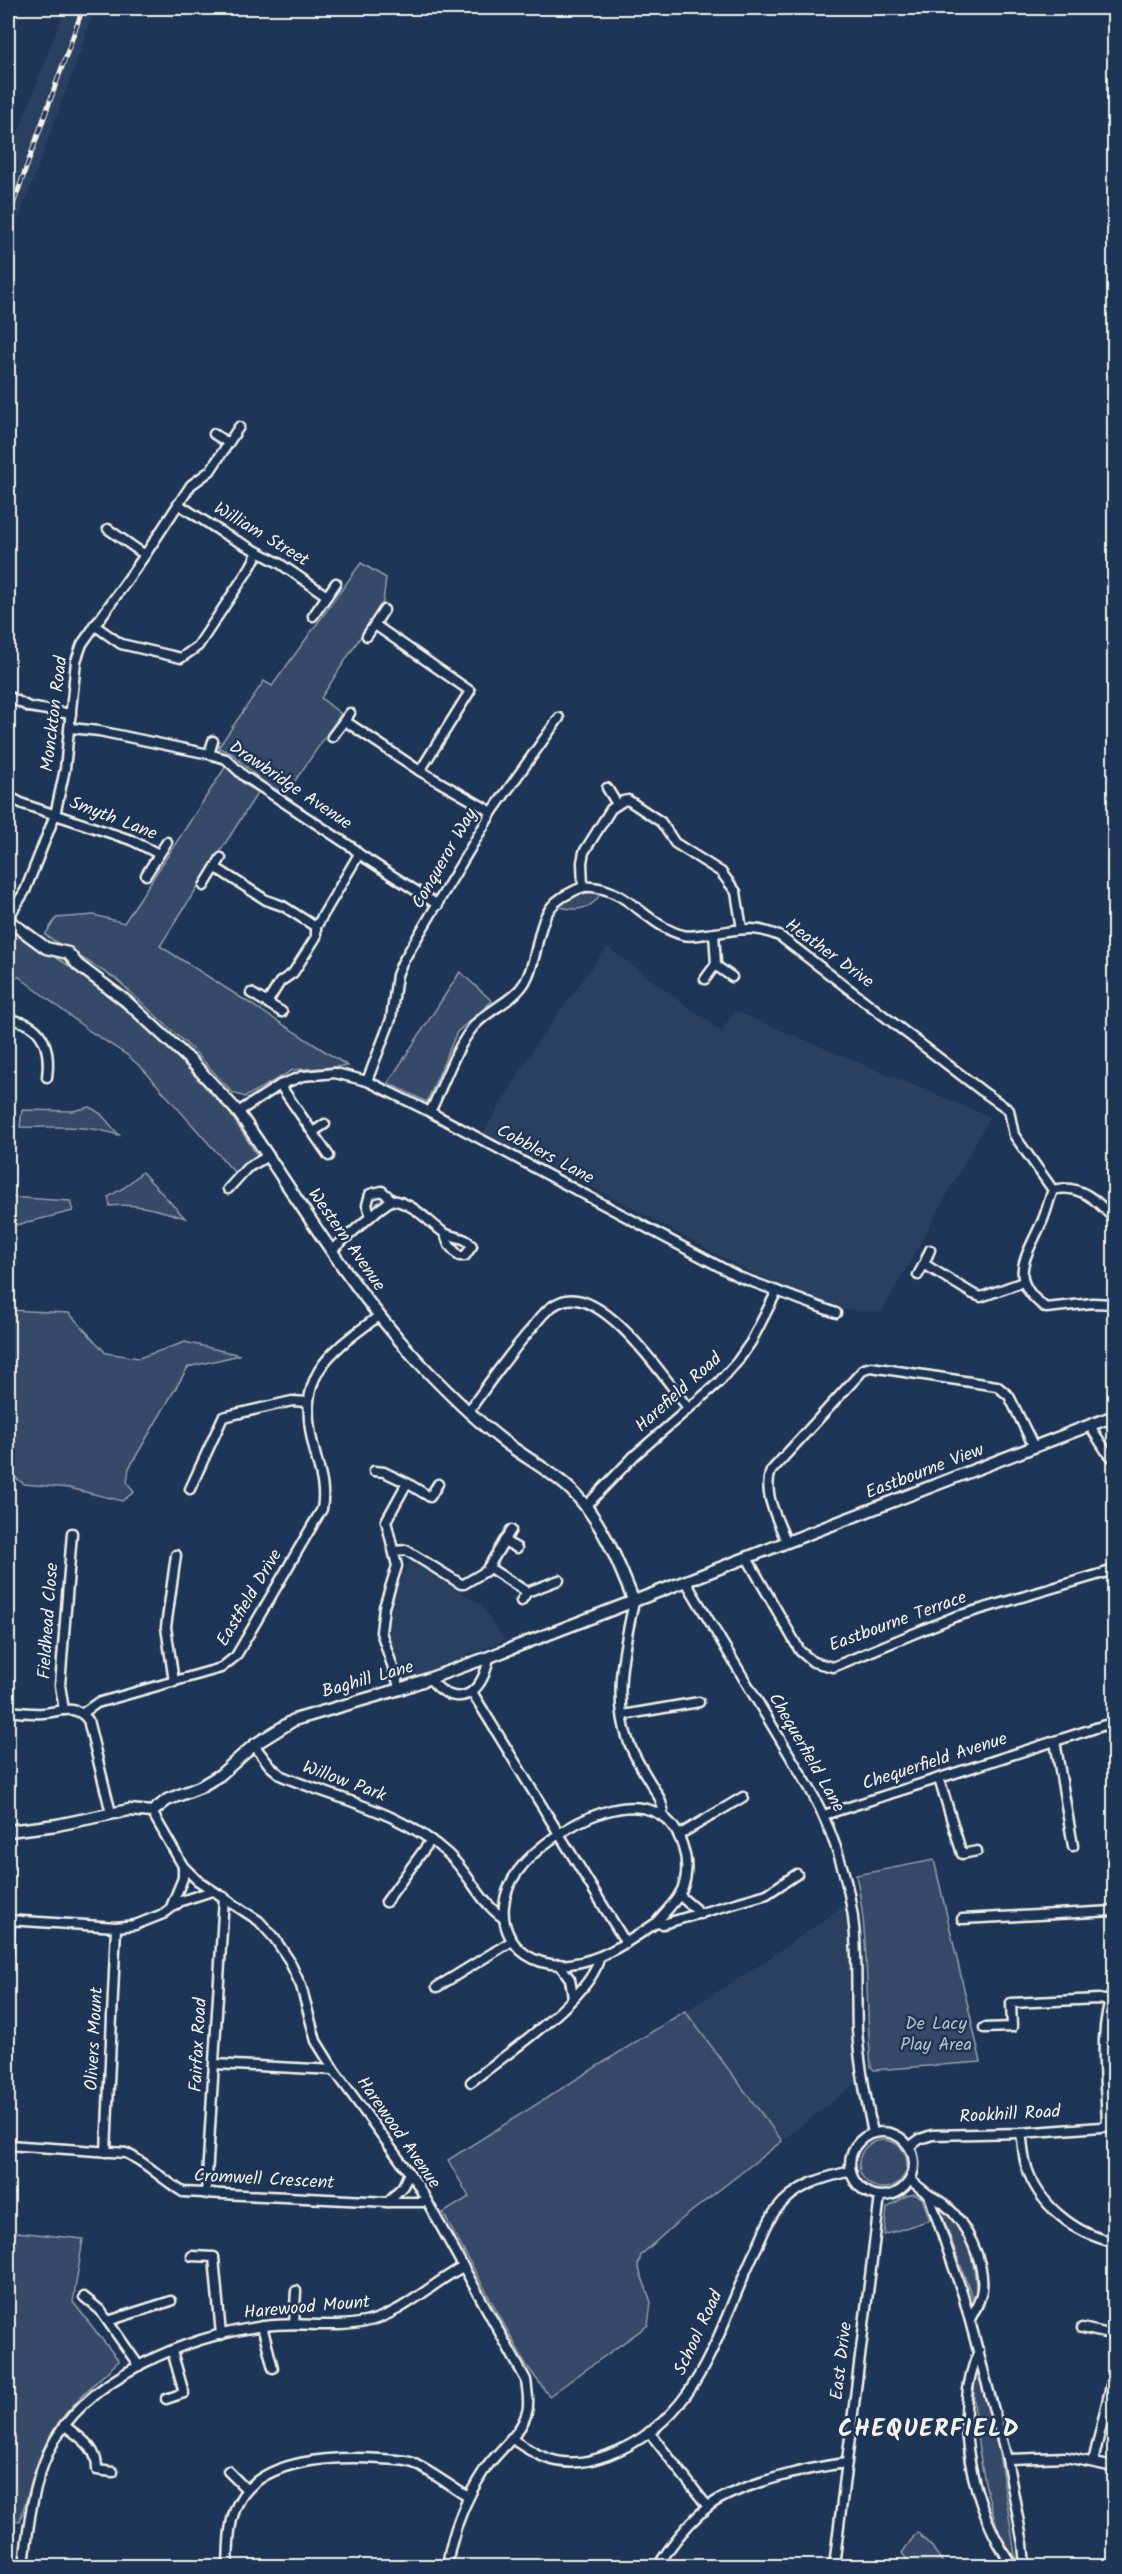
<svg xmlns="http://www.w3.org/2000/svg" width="1122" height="2574" viewBox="0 0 1122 2574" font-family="Kalam,sans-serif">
<rect width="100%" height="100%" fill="#1d3557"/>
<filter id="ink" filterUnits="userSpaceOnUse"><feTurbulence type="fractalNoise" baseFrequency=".0167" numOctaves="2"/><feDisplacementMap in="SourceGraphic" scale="12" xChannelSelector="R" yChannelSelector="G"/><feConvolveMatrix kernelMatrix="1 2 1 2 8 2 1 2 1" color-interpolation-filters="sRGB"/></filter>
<g filter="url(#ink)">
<g fill="#2a4060">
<polygon points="65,8 94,8 80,52 8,249 8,160"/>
<polygon points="607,947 721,1031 735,1011 990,1117 882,1312 830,1309 748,1271 610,1196 483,1133 539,1040"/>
<polygon points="410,1560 480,1604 505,1640 402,1681 385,1629 388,1606"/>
<polygon points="845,1905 851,1961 852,2035 857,2082 782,2141 685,2011 751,1971"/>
</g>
<g fill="#354a67" stroke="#949ea8" stroke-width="1.5">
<polygon points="361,563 386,578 383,602 321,698 341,714 286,794 264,783 231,753 218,748 264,681 272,686"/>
<polygon points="226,766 245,785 258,792 160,946 348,1066 293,1070 245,1097 233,1093 194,1051 116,979 45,935 56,918 94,915 124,923"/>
<path d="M592,892L600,894C591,912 573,911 556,906L572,896Z"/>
<polygon points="8,928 63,962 94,984 159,1038 229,1112 257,1155 234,1172 143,1069 127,1055 88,1030 18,976 8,992"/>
<polygon points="460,972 492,1001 457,1032 427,1102 388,1083"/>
<path d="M90,1107L101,1114L119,1135C85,1124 56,1128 20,1127L22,1110L73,1111Z"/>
<path d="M142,1172L185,1218C159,1210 137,1203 110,1206L108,1197L125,1187Z"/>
<polygon points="8,1197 70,1201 73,1211 16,1225 8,1225"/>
<polygon points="8,1310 69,1313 106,1353 139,1358 185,1342 240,1355 188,1367 129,1468 127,1482 134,1492 122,1501 69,1488 24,1484 8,1472"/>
<path d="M934,1860L981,2062L874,2070L871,2067C865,2003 870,1938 856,1875Z"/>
<polygon points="685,2011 782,2141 673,2226 641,2255 638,2266 651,2302 648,2325 549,2396 527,2366 443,2213 469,2197 448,2160"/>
<circle cx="883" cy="2164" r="24"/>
<polygon points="914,2194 922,2198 930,2220 884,2235 887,2208 906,2196"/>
<path d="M942,2208C967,2218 978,2276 976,2300L974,2302L940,2209Z"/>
<path d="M17,2232L83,2239L73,2302L119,2361C93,2385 64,2409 47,2441C35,2466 28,2494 20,2521L8,2519V2242Z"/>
<path d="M978,2362L999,2453L1016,2561C989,2539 964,2394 978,2362Z"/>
<polygon points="917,2532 932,2547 945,2566 912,2566 902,2553"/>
</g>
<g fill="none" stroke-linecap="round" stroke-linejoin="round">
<g stroke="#f4f1e8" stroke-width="13">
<g id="minor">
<polyline points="214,434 228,443"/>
<polyline points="178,504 226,535 279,563 327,596"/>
<polyline points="108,529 145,555"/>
<polyline points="313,616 336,583"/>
<polyline points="94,625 121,644 181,658 198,646 251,566 258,552"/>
<polyline points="375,625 470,691 420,771"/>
<polyline points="367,636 384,610"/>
<polyline points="8,696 29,707 71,714"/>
<polyline points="345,721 420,771 492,812"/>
<polyline points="71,728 99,731 209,754 226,759 244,776 353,848 359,854 438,905"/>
<polyline points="332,737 350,713"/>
<polyline points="209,754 213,741"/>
<polyline points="607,788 617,804"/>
<polyline points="8,796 23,804 131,840 159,854"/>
<polyline points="216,868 266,900 283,906 316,927"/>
<polyline points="146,875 167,842"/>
<polyline points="204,886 221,858"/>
<polyline points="583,887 582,862 584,852 611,809 623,801 628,800 661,822 675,843 721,872 736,892 742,929"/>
<polyline points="8,918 25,891 55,815 65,769 76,661 82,644 145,555 191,485 210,471 239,427"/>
<polyline points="715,965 732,977"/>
<polyline points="705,979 716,964 714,933"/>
<polyline points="251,993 282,1012"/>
<polyline points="267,1003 280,982 293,973 316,937 316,927 359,854"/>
<path d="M8,1020C42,1021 51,1047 47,1077"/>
<polyline points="367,1081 391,1019 397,975 402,963 492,812 559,718"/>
<polyline points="280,1085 329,1156"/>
<polyline points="238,1112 280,1085 303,1076 335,1073 367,1081 430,1112 739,1277 836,1313"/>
<path d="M430,1112C444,1084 454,1051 473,1027C488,1009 513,1002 525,982C543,951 532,909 570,893C577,889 583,886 592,887C629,890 649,927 683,935C690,937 699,935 706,934C738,931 751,923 781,937L982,1091L1009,1110L1014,1135L1053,1190C1079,1183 1098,1201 1114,1219"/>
<polyline points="313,1132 325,1124"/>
<polyline points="228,1189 247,1168 268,1156"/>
<path d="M1053,1190C1048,1202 1046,1215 1040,1226C1024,1261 1008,1280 1046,1308L1093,1303L1114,1304"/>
<polyline points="371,1216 367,1205 370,1194 382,1191 392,1200"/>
<path d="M332,1250L378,1210L392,1200C415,1204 426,1220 443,1232C452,1239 465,1235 472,1246L465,1256H459L449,1245L445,1234"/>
<polyline points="930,1250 924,1264 973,1294 981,1297 1023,1282"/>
<polyline points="918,1275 924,1264"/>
<path d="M468,1412C489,1383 508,1355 532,1328C539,1319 547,1308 558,1303C600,1280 666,1380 688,1408"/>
<polyline points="1090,1426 1106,1451 1114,1459"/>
<polyline points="374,1471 384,1472 407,1483 386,1521 397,1566 384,1607 381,1632 400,1689"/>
<polyline points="407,1483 430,1497 438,1484"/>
<polyline points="190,1489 223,1417 292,1401 308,1402"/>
<polyline points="586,1506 635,1455 718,1383 737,1362 751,1342 777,1291"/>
<polyline points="504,1541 517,1548"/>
<path d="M786,1541C778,1520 762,1493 771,1471L864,1369L871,1367L997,1386L1009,1396L1034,1447"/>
<polyline points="394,1551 406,1550 461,1584 464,1584 486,1571 511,1530"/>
<polyline points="747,1558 800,1651 813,1662 833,1667 954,1617 1114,1570"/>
<polyline points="488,1567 527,1592"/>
<path d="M686,1582L810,1789C838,1841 855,1897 856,1956C857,1980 856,2005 857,2029C859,2064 866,2099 873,2133"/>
<polyline points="521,1601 527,1592 559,1580"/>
<path d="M634,1602C624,1648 612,1697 629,1743C637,1763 650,1781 660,1799L663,1809L661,1814"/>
<path d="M430,1679C457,1712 483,1694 489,1657"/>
<polyline points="174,1682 166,1627 176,1555"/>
<polyline points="472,1692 626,1943"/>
<polyline points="64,1710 60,1685 72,1533"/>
<path d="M8,1711C19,1712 31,1714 43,1713C60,1712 75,1703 88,1720L111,1813"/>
<path d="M83,1713L97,1703L221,1668L236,1656L322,1509C326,1487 319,1470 314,1449C296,1376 324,1356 379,1316"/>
<polyline points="623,1715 699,1702"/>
<polyline points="1055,1741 1073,1846"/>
<path d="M254,1745L270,1766L282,1776C339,1800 402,1811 448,1854C469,1873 479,1901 502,1917"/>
<polyline points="939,1778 962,1854 977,1851"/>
<path d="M152,1812L183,1866L197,1880L259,1921L275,1939L289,1960L301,1986L316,2041L334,2070L418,2185L526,2380C527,2390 530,2402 527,2412C521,2435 496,2452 483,2472C465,2500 452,2533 447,2566"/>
<polyline points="824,1815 1105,1725"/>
<polyline points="679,1835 743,1797"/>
<polyline points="679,1895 701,1914"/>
<polyline points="386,1902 431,1840"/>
<polyline points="171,1907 183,1878 183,1866"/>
<polyline points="962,1919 1114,1911"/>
<polyline points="8,1920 116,1927 135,1925 163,1914 181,1901 212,1891"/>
<path d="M656,1923C663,1914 673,1905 679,1895C688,1881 688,1862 683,1847C658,1766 551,1827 518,1871C484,1917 514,1971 570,1964C603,1960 629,1941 656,1923L663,1924L767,1894L797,1874"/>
<polyline points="8,1954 10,1920"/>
<polyline points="559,1964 570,1979 573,1998"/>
<polyline points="437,1987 512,1941"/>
<polyline points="984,2028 1012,2027 1011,2003 1099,1999 1109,2001"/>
<polyline points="215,2064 334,2070"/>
<path d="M471,2082C502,2057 595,1995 599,1957"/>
<path d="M1107,2126C1106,2082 1097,2031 1114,1988"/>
<circle cx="882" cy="2164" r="32"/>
<path d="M1021,2133C1023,2143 1023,2155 1026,2165C1038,2205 1075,2234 1114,2242"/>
<path d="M8,2145L126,2153C147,2163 163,2180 183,2192L388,2202H427"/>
<polyline points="909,2147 920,2139 932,2135 1021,2133 1114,2126"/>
<polyline points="106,2152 116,1927"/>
<polyline points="910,2180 929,2195 963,2295 1007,2459 1023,2544 1025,2566"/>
<polyline points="206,2194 224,1897"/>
<path d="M929,2195C934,2198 941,2201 945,2205C966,2222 985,2262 982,2289C981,2300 975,2310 970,2319"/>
<polyline points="388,2202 403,2186 409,2173"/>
<polyline points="192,2256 214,2257 221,2335"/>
<polyline points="84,2297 100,2310 139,2366"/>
<polyline points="108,2321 171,2301"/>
<polyline points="294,2324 296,2291"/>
<polyline points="262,2326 273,2368"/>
<polyline points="1082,2328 1114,2335"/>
<path d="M979,2351C950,2415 973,2512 1013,2566"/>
<polyline points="166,2399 184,2393 172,2351"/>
<path d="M64,2425C80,2438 98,2447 97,2470L113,2472"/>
<polyline points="649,2432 708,2507"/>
<path d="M511,2438C544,2462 569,2470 608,2455C702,2419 716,2332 755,2251C762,2238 767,2221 776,2210C796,2185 821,2178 851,2171"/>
<polyline points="1007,2459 1066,2457 1114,2467"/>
<polyline points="1093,2462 1114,2373"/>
<polyline points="228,2471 247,2490"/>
<path d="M24,2566C28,2527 32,2487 49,2451C84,2377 187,2336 265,2326C298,2321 332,2329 365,2322C403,2314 430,2284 463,2267"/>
<path d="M228,2566C229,2545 228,2523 238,2503C261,2457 337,2456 381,2459C391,2460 403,2459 413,2463C432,2472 450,2486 468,2497"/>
<path d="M658,2566C671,2545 689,2522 709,2506C736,2485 811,2467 846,2463"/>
<polyline points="834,2566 880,2196"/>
</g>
</g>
<g stroke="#f4f1e8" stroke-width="15">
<g id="tertiary">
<path d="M8,920L46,948L68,953L78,965L126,1001L191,1061L238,1112C296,1195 348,1285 416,1359C443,1388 471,1416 502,1440C525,1458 552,1471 572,1491C602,1520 619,1564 634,1602"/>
<polyline points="8,1831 57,1825 129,1810 152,1812 167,1800 200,1787 220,1775 254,1745 294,1720 400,1689 489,1657 1114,1416"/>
</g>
</g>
<use href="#minor" stroke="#1d3557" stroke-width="8"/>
<use href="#tertiary" stroke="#1d3557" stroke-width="10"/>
<g stroke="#f4f1e8" stroke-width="5">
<polyline id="rail" points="8,219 83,8"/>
</g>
<use href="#rail" stroke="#1d3557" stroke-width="3" stroke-dasharray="9" stroke-linecap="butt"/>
</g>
</g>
<g text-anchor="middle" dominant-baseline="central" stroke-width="5" stroke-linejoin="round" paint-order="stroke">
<g font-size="18" fill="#f4f1e8" stroke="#1d3557">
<text transform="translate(261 535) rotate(31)">William Street</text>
<text transform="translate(55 714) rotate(-83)">Monckton Road</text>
<text transform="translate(290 786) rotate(34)">Drawbridge Avenue</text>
<text transform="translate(113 819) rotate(21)">Smyth Lane</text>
<text transform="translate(445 859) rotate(-60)">Conqueror Way</text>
<text transform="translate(829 954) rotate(36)">Heather Drive</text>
<text transform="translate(545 1155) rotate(28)">Cobblers Lane</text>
<text transform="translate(346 1240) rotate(55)">Western Avenue</text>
<text transform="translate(679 1393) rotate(-42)">Harefield Road</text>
<text transform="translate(925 1472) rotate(-21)">Eastbourne View</text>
<text transform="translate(250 1598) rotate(-59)">Eastfield Drive</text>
<text transform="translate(49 1621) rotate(-86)">Fieldhead Close</text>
<text transform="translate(898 1622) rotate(-20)">Eastbourne Terrace</text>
<text transform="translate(368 1680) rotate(-16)">Baghill Lane</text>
<text transform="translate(806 1753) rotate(60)">Chequerfield Lane</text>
<text transform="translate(935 1762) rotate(-18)">Chequerfield Avenue</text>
<text transform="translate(344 1782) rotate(20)">Willow Park</text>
<text transform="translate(95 2039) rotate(-87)">Olivers Mount</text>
<text transform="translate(199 2045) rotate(-87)">Fairfax Road</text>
<text transform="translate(1010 2115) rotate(-3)">Rookhill Road</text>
<text transform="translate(398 2133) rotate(55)">Harewood Avenue</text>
<text transform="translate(264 2180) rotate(3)">Cromwell Crescent</text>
<text transform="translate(307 2308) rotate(-5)">Harewood Mount</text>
<text transform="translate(699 2333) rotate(-65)">School Road</text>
<text transform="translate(842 2361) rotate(-83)">East Drive</text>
</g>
<g font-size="18" fill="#bbbfc1" stroke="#1d3557">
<text x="936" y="2024">De Lacy<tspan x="936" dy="21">Play Area</tspan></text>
</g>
<g font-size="24" font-weight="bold" letter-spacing="1.5" fill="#f4f1e8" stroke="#1d3557">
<text x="929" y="2429">CHEQUERFIELD</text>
</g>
</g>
<rect width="1122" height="2574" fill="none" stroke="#1d3557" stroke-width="30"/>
<rect x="15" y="15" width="1092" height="2544" fill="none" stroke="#f4f1e8" stroke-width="2" filter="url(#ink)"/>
</svg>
